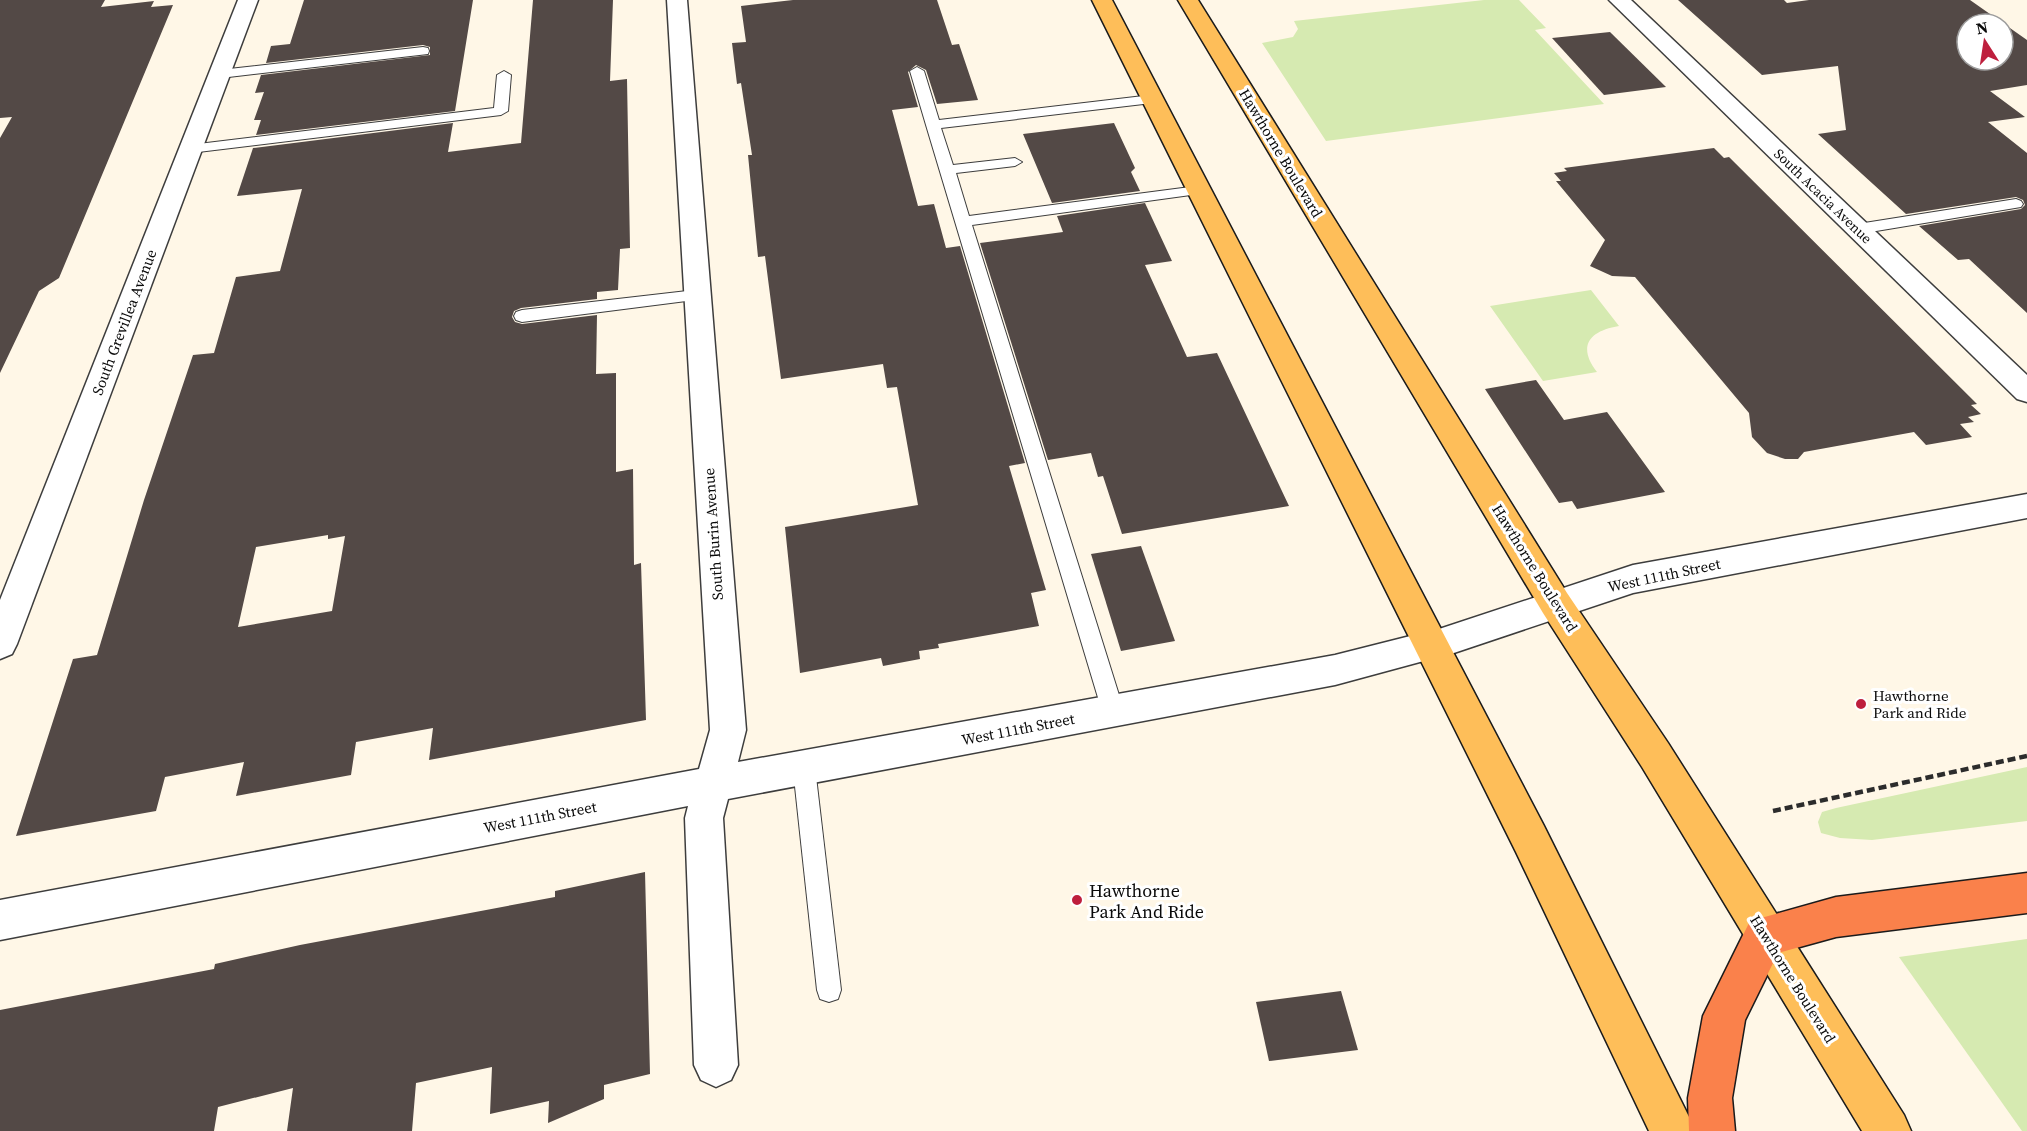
<svg xmlns="http://www.w3.org/2000/svg" width="2027" height="1131" viewBox="0 0 2027 1131" font-family="'Source Serif 4',serif">
<rect width="100%" height="100%" fill="#fff7e7"/>
<g fill="#d6eab1">
<polygon points="1484,0 1519,0 1546,28 1535,30 1604,104 1326,141 1262,43 1293,37 1298,29 1294,21"/>
<path d="M1591,290L1619,326C1589,331 1577,346 1597,372L1543,381L1490,306Z"/>
<polygon points="2027,767 2027,821 1872,840 1840,838 1821,833 1818,822 1822,812 1836,808"/>
<polygon points="2027,939 2027,1131 2022,1131 1899,957"/>
</g>
<g fill="#534946" fill-rule="evenodd">
<polygon points="0,0 105,0 101,7 154,1 151,7 173,5 59,278 39,291 0,373 0,138 12,117 0,118"/>
<polygon points="304,0 473,0 455,111 256,135 261,120 254,120 264,92 255,93 261,75 430,55 430,47 423,45 266,63 271,46 290,44"/>
<path d="M533,0H613L610,81L627,79L630,248L620,249L618,290L597,292V299L521,308L514,311L512,317L515,322L522,324L597,315L596,374L616,373V472L633,469L634,565L641,563L646,720L429,760L433,728L356,742L351,775L236,796L244,762L165,777L156,811L16,836L73,659L97,655L144,500L193,355L214,353L236,277L280,271L302,189L237,196L253,148L453,123L448,152L521,143ZM328,535V539L345,536L332,611L238,627L256,547Z"/>
<polygon points="793,0 937,0 952,45 959,44 978,100 937,104 926,70 916,65 908,72 918,107 892,110 918,206 934,204 946,248 960,246 1025,463 1009,466 1046,590 1031,593 1039,626 938,644 939,648 919,651 920,659 883,666 881,658 800,673 785,527 918,505 897,387 887,388 883,364 781,379 765,256 758,257 748,155 752,155 741,83 737,84 732,43 746,42 741,6"/>
<path d="M1678,0H1784L1787,3L1809,0H1970L2027,40V85L1990,91L2025,117L1988,122L2027,153V313L1969,259L1958,260L1919,226L2021,209L2025,205L2023,200L2016,197L1906,214L1818,134L1846,130L1838,66L1762,75ZM1967,24H2003V60H1967Z"/>
<polygon points="1610,32 1666,87 1604,95 1552,38"/>
<polygon points="1114,123 1135,168 1131,172 1140,191 1052,203 1023,134"/>
<polygon points="1714,148 1724,158 1729,157 1977,404 1971,405 1981,414 1968,417 1974,422 1960,424 1972,437 1926,445 1914,432 1804,452 1798,459 1785,459 1767,453 1752,437 1749,413 1635,277 1612,276 1590,266 1605,240 1556,181 1561,181 1554,173 1567,171 1564,168"/>
<polygon points="1145,203 1172,261 1145,265 1187,357 1217,353 1289,506 1122,534 1103,476 1098,477 1091,453 1048,460 980,243 1063,232 1057,216"/>
<polygon points="1536,380 1564,420 1607,412 1665,492 1577,509 1572,501 1559,503 1485,389"/>
<polygon points="1141,546 1175,641 1121,651 1091,554"/>
<polygon points="645,872 650,1074 604,1085 604,1099 548,1123 549,1101 490,1114 492,1067 416,1083 412,1131 287,1131 293,1088 218,1107 214,1131 0,1131 0,1010 214,969 215,964 300,945 555,897 555,891"/>
<polygon points="1341,991 1358,1050 1269,1061 1256,1002"/>
</g>
<g fill="none" stroke-linecap="round" stroke-linejoin="round">
<g stroke="#3d3d3d" stroke-width="2">
<g id="service">
<polygon points="423,47 428,48 429,51 428,54 220,78 213,74 220,70"/>
<polygon points="917,67 924,71 939,120 1152,95 1159,99 1152,103 941,128 953,165 1015,158 1022,162 1015,166 956,173 969,216 1198,186 1205,190 1198,194 972,225 1124,711 1121,718 1113,720 1105,718 1102,711 926,125 910,71"/>
<polygon points="504,71 511,75 508,111 501,115 190,153 183,149 190,145 494,108 497,75"/>
<polygon points="2016,199 2021,201 2023,204 2021,207 1858,234 1850,229 1858,224"/>
<polygon points="696,290 702,291 704,295 702,299 522,322 516,320 514,316 516,312 522,310"/>
<polygon points="804,758 812,761 815,768 841,990 838,999 829,1002 820,999 817,990 793,768 796,761"/>
</g>
</g>
<g stroke="#3d3d3d" stroke-width="3">
<g id="minor">
<polygon points="238,0 258,0 17,644 12,654 0,659 0,600"/>
<polygon points="667,0 687,0 746,730 738,762 1335,655 1430,631 1442,636 1447,646 1442,656 1335,685 728,799 723,818 738,1065 731,1080 716,1087 701,1080 694,1065 685,818 688,806 0,940 0,900 699,769 710,730"/>
<polygon points="1609,0 1631,0 2027,375 2027,402 2017,399"/>
</g>
</g>
<g stroke="#3d3d3d" stroke-width="3">
<polygon id="tertiary" points="2027,494 2027,518 1633,593 1430,661 1418,656 1413,646 1418,636 1633,565"/>
</g>
<g stroke="#1b1b1b" stroke-width="3">
<g id="primary">
<polygon points="1092,0 1112,0 1544,826 1696,1131 1649,1131 1516,852"/>
<polygon points="1178,0 1198,0 1567,593 1668,743 1904,1115 1911,1131 1862,1131 1642,767 1543,613"/>
</g>
</g>
<g stroke="#1b1b1b" stroke-width="3">
<polygon id="motorway" points="2027,873 2027,913 1836,937 1778,953 1745,1020 1732,1098 1735,1131 1689,1131 1688,1098 1703,1016 1750,921 1836,897"/>
</g>
<polyline stroke="#2c2c2c" stroke-width="4.5" stroke-dasharray="8 4" stroke-linecap="butt" points="1773,811 2027,756"/>
<use href="#service" fill="#fff" fill-rule="evenodd"/>
<use href="#minor" fill="#fff" fill-rule="evenodd"/>
<use href="#tertiary" fill="#fff" fill-rule="evenodd"/>
<use href="#primary" fill="#febe59" fill-rule="evenodd"/>
<use href="#motorway" fill="#fa814b" fill-rule="evenodd"/>
</g>
<g fill="#be1f3d" stroke="#fff" stroke-width="2">
<circle cx="1861" cy="704" r="6"/>
<circle cx="1077" cy="900" r="6"/>
</g>
<g text-anchor="middle" dominant-baseline="central" stroke-width="6" stroke-linejoin="round" paint-order="stroke">
<g font-size="14" fill="#0a0a0a" stroke="#fff">
<text transform="translate(1823 196) rotate(44)">South Acacia Avenue</text>
</g>
<g font-size="15" fill="#0a0a0a" stroke="#fff">
<text transform="translate(1281 153) rotate(59)">Hawthorne Boulevard</text>
<text transform="translate(124 322) rotate(-69)">South Grevillea Avenue</text>
<text transform="translate(713 534) rotate(-94)">South Burin Avenue</text>
<text transform="translate(1535 568) rotate(58)">Hawthorne Boulevard</text>
<text transform="translate(1664 575) rotate(-12)">West 111th Street</text>
<text transform="translate(1018 729) rotate(-11)">West 111th Street</text>
<text transform="translate(540 817) rotate(-11)">West 111th Street</text>
<text transform="translate(1793 979) rotate(58)">Hawthorne Boulevard</text>
</g>
<g font-size="15" fill="#0a0a0a" stroke="#fff" text-anchor="start">
<text x="1873" y="695">Hawthorne<tspan x="1873" dy="17">Park and Ride</tspan></text>
</g>
<g font-size="18" fill="#0a0a0a" stroke="#fff" text-anchor="start">
<text x="1089" y="890">Hawthorne<tspan x="1089" dy="21">Park And Ride</tspan></text>
</g>
</g>
<g transform="translate(1985 42) rotate(348)"><circle r="28" fill="#ffffff" stroke="#9d9d9d" stroke-width="1.5"/>
<path d="M0-4.5L10 22L0 15L-10 22Z" fill="#be1f3d"/>
<text y="-9" font-size="16" font-weight="bold" text-anchor="middle" fill="#0a0a0a">N</text>
</g>
</svg>
